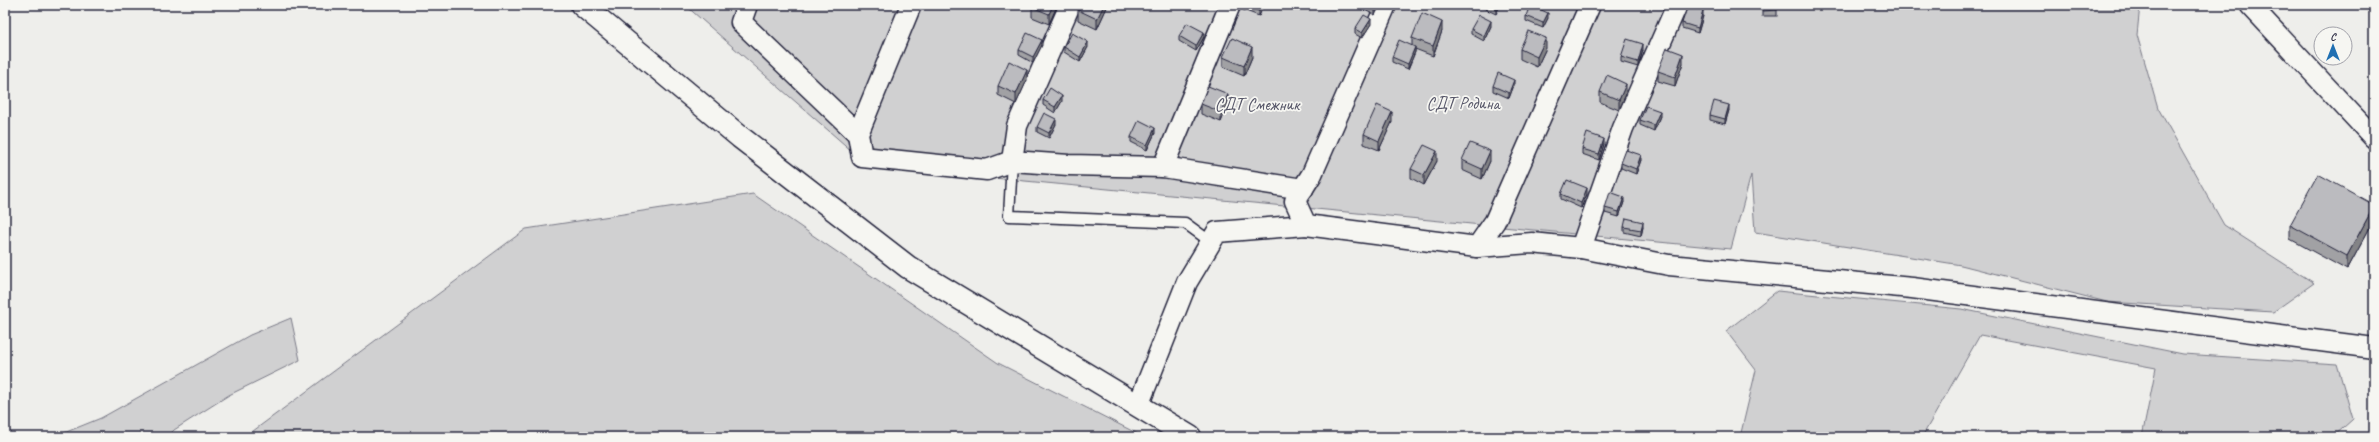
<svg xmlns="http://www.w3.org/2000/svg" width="2379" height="442" viewBox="0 0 2379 442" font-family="Caveat,sans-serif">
<rect width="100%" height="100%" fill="#eeeeeb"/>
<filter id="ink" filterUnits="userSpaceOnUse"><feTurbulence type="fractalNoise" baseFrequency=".025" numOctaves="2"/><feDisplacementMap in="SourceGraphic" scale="8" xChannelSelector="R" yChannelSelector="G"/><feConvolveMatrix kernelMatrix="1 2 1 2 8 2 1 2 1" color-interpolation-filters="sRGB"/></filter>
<g filter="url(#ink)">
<g fill="#d0d0d1" stroke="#797986">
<polygon points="685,5 2140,5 2137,35 2158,108 2224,225 2314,283 2273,312 2107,302 1961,265 1755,232 1751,175 1731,249 869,166"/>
<polygon points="753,194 998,363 1144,437 245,437 526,229"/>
<polygon points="1777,291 1961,309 2183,354 2337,364 2353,419 2333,437 2142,437 2156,368 1980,335 1922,437 1740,437 1756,370 1726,331"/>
<polygon points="291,318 300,360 229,395 174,430 167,437 54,437 101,418 250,335"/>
</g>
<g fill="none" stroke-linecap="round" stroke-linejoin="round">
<g stroke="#22223b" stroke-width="13">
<polyline id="lane" points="1012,161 1009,216 1185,223 1211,242"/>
</g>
<g stroke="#22223b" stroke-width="23">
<g id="street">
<polyline points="747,5 741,22 858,134"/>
<polyline points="911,5 858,134 862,157 987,170 1012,161"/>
<polyline points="1070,5 1017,126 1012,161 1069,165 1163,167"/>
<polyline points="1230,5 1163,167 1303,189"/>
<polyline points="1386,5 1312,174 1295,201 1306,225 1477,247 1495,221 1590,5"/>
<polyline points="2250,5 2374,138"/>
<polyline points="1477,247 1532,243 1581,248 1669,265 1912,288 2374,348"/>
<polyline points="1581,248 1623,128 1677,5"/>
<polyline points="1138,406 1187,282 1217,232 1306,225"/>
</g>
</g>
<g stroke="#22223b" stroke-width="25">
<polyline id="secondary" points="582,5 740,137 908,267 1190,437"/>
</g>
<use href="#lane" stroke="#f6f6f2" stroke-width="10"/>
<use href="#street" stroke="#f6f6f2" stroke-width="20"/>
<use href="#secondary" stroke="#f6f6f2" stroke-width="22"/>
</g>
<g fill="#a1a1a4" stroke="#22223b">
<polygon points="1057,5 1049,24 1032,17 1032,7"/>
<polygon points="1108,5 1097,29 1078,20 1078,10"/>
<polygon points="1243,5 1264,5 1259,16 1243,10"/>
<polygon points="1356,5 1380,5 1375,15 1356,6"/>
<polygon points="1477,5 1500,5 1496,14"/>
<rect x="1762" y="5" width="15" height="11"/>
<polygon points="1526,16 1548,18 1543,28 1526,21"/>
<polygon points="1703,16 1698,33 1682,28 1682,23"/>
<polygon points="1371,24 1362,38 1355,34 1355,29"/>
<polygon points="1491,26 1484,41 1471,34 1471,29"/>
<polygon points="1442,31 1433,56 1415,49 1415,52 1408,69 1392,62 1392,57 1412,46 1412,38"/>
<polygon points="1179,36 1204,37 1196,51 1179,41"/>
<polygon points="1042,45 1033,63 1019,55 1019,50"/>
<polygon points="1064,47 1088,47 1080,62 1064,52"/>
<polygon points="1546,48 1537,67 1520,59 1520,49"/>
<polygon points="1643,50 1638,67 1621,62 1621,57"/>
<polygon points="1223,57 1252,57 1244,76 1223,67"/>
<polygon points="1683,63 1675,86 1658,81 1658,71"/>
<polygon points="1027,80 1016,104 998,95 998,86"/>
<polygon points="1514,85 1509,98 1493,91 1493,86"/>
<polygon points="1600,92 1626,94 1619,110 1600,102"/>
<polygon points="1043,100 1062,101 1055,113 1043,105"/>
<polygon points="1201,104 1228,104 1221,122 1201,114"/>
<polygon points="1729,110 1725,124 1710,120 1710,115"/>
<polygon points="1660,116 1654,131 1640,125 1640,120"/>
<polygon points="1392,122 1379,150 1364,144 1364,134"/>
<polygon points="1056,124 1049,138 1037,132 1037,127"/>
<polygon points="1155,133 1147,150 1131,142 1131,137"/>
<polygon points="1604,144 1599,160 1582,154 1582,149"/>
<polygon points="1462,160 1490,161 1482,179 1462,170"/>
<polygon points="1641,160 1636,174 1621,168 1621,163"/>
<polygon points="1437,161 1424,185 1411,178 1411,169"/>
<polygon points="1561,194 1587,194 1581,208 1561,199"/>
<polygon points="1624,202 1619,217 1605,213 1605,208"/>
<polygon points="2374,205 2374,220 2347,270 2290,239 2290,225"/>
<polygon points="1624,227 1643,227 1641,236 1624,232"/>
</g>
<g fill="#838386" stroke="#22223b">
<polygon points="1053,5 1057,5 1057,6 1049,24 1049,14"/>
<polygon points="1104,5 1108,5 1097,29 1097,19"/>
<polygon points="1262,5 1264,5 1259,16 1259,11"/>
<polygon points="1375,5 1380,5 1375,15"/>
<polygon points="1496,5 1500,5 1496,14"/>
<polygon points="1703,10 1703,16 1698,33 1698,28"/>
<polygon points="1548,13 1548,18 1543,28 1543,23"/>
<polygon points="1371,19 1371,24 1362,38 1362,33"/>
<polygon points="1491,21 1491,26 1484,41 1484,36"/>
<polygon points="1442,22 1442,31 1433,56 1433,46"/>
<polygon points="1204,32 1204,37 1196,51 1196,46"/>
<polygon points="1546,38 1546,48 1537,67 1537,57"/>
<polygon points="1042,40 1042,45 1033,63 1033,57"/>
<polygon points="1088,42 1088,47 1080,62 1080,57"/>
<polygon points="1643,44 1643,50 1638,67 1638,62"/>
<polygon points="1252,47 1252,57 1244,76 1244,66"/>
<polygon points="1415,47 1415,52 1408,69 1408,64"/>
<polygon points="1683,54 1683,63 1675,86 1675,77"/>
<polygon points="1027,70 1027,80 1016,104 1016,94"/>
<polygon points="1514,80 1514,85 1509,98 1509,93"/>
<polygon points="1626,84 1626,94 1619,110 1619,100"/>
<polygon points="1228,94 1228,104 1221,122 1221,112"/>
<polygon points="1062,96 1062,101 1055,113 1055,107"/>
<polygon points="1729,105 1729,110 1725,124 1725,119"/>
<polygon points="1660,111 1660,116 1654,131 1654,125"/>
<polygon points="1392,112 1392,122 1379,150 1379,141"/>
<polygon points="1056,119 1056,124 1049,138 1049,133"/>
<polygon points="1155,128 1155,133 1147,150 1147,145"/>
<polygon points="1604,139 1604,144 1599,160 1599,154"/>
<polygon points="1437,151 1437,161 1424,185 1424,175"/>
<polygon points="1490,151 1490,161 1482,179 1482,169"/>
<polygon points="1641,155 1641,160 1636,174 1636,169"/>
<polygon points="1587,188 1587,194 1581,208 1581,203"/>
<polygon points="1624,197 1624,202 1619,217 1619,212"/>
<polygon points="2374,206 2374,220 2347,270 2347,256"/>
<polygon points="1643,222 1643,227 1641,236 1641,230"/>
</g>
<g fill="#bbbbbf" stroke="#22223b">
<polygon points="1033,5 1053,5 1049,14 1032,7"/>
<polygon points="1080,5 1104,5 1097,19 1078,10"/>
<polygon points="1244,5 1262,5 1259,11"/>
<polygon points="1530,5 1548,13 1543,23 1526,16"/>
<polygon points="1688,5 1703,10 1698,28 1682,23"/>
<polygon points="1762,5 1777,5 1777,10 1762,11"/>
<polygon points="1422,13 1442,22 1433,46 1412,38"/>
<polygon points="1364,15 1371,19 1362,33 1355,29"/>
<polygon points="1479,15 1491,21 1484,36 1471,29"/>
<polygon points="1187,23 1204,32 1196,46 1179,36"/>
<polygon points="1528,31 1546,38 1537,57 1520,49"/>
<polygon points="1027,33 1042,40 1033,57 1019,50"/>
<polygon points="1072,33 1088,42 1080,57 1064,47"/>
<polygon points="1232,38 1252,47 1244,66 1223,57"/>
<polygon points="1627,39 1643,44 1638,62 1621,57"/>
<polygon points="1399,40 1415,47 1408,64 1392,57"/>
<polygon points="1667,48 1683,54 1675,77 1658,71"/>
<polygon points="1009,61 1027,70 1016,94 998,86"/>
<polygon points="1498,73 1514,80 1509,93 1493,86"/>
<polygon points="1607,75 1626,84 1619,100 1600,92"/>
<polygon points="1208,86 1228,94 1221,112 1201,104"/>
<polygon points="1050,88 1062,96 1055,107 1043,100"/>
<polygon points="1714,101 1729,105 1725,119 1710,115"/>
<polygon points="1377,105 1392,112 1379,141 1364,134"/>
<polygon points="1646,106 1660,111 1654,125 1640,120"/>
<polygon points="1044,113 1056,119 1049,133 1037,127"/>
<polygon points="1139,120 1155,128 1147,145 1131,137"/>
<polygon points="1587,133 1604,139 1599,154 1582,149"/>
<polygon points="1470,143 1490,151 1482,169 1462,160"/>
<polygon points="1424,145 1437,151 1424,175 1411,169"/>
<polygon points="1626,150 1641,155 1636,169 1621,163"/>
<polygon points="2318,174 2374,205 2374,206 2347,256 2290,225"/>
<polygon points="1567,180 1587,188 1581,203 1561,194"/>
<polygon points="1610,192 1624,197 1619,212 1605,208"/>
<polygon points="1626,218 1643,222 1641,230 1624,227"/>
</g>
</g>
<g text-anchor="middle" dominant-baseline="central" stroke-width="3.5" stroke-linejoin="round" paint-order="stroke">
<g font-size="17" fill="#565668" stroke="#f6f6f2">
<text x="1463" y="103">СДТ Родина</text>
<text x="1257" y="104">СДТ Смежник</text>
</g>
</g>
<rect width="2379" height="442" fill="none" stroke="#f6f6f2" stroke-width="20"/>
<rect x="10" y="10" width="2359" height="422" fill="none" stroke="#22223b" stroke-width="1.5" filter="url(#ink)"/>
<g transform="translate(2333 46)"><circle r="19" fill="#f6f6f2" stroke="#a1a1a9"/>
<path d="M0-3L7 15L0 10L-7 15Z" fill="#1f6fb2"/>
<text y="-6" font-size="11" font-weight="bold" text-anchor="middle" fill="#22223b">С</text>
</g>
</svg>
